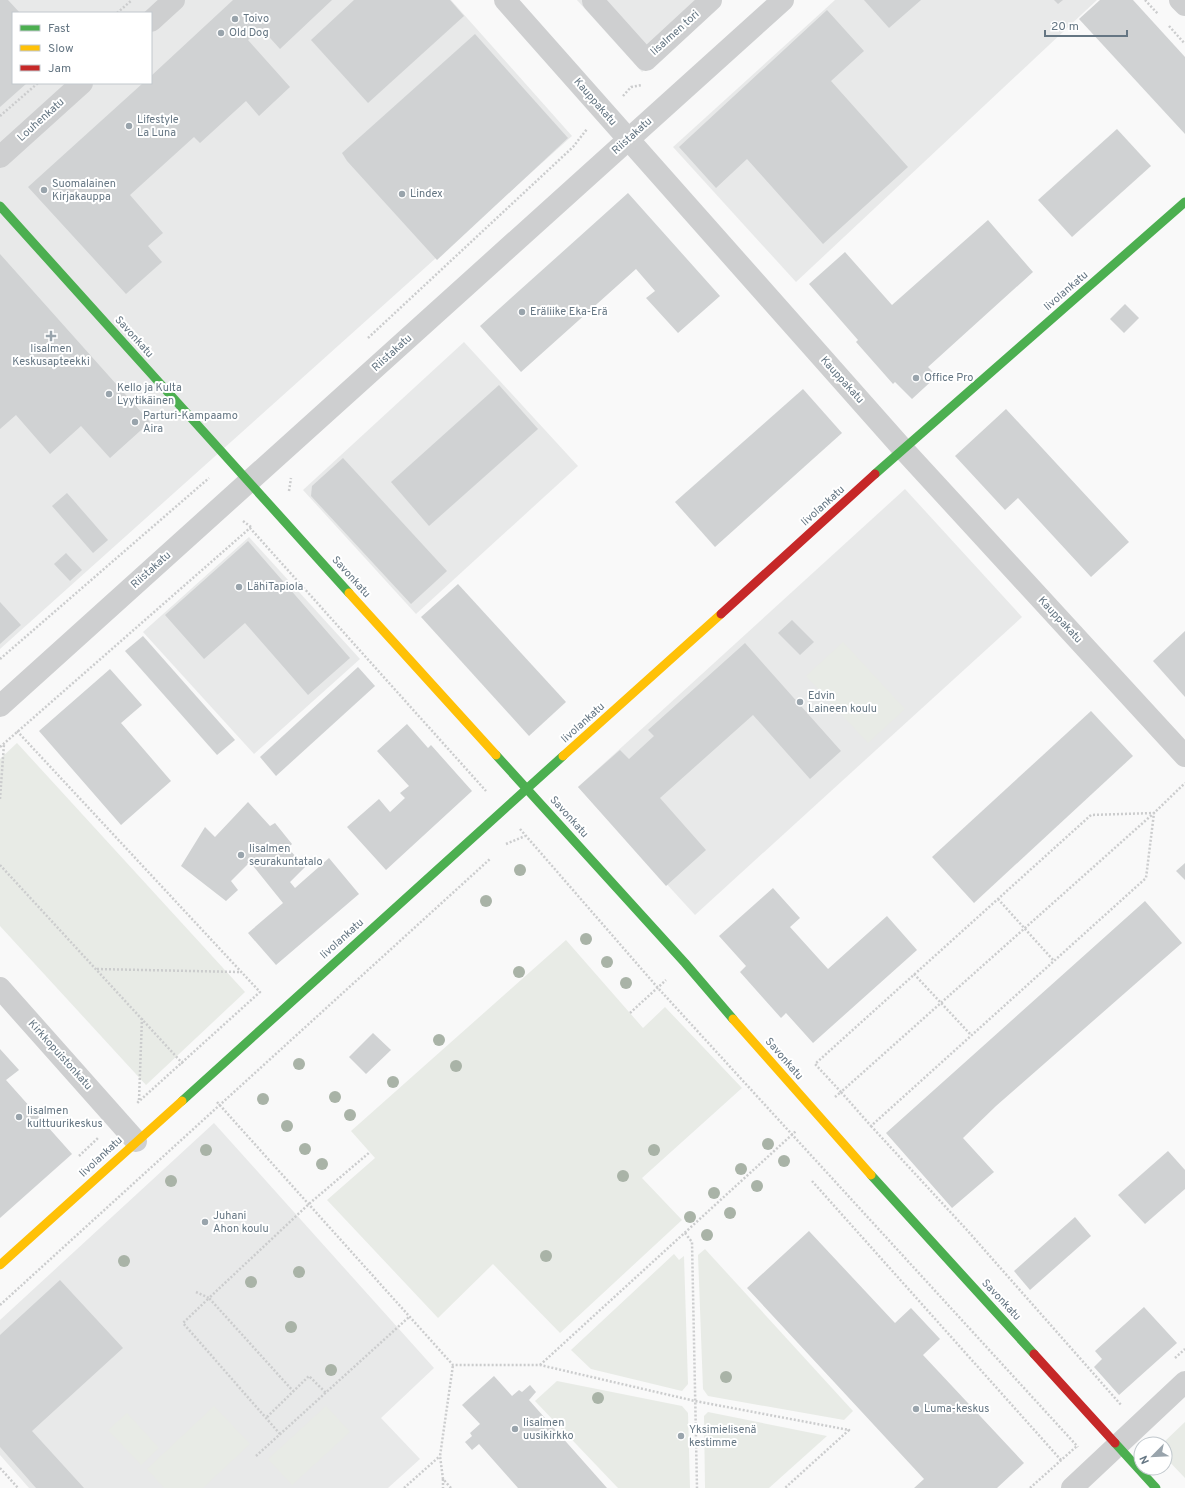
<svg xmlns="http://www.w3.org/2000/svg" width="1185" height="1488" viewBox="0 0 1185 1488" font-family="Overpass,sans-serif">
<rect width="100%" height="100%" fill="#f9f9f9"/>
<g fill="#e8e9e9" fill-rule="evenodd">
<path d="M0,0H451L572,136L0,649ZM13,13H151V83H13Z"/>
<polygon points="577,0 720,0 642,72"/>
<polygon points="835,0 1097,0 796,282 673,147"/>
<polygon points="464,342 578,466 416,614 303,490"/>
<polygon points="905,489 1022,617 695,915 578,787"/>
<polygon points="249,537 360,659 254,754 143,632"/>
<polygon points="214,1123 434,1368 381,1418 420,1459 388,1488 29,1488 0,1455 0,1320"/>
</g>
<g fill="#e8ebe6">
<polygon points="843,642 905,709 868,743 806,676"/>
<polygon points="17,743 245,992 146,1085 0,926 0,759"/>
<polygon points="566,940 643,1028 665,1007 742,1088 642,1178 682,1220 560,1333 493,1264 438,1318 327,1200 375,1158 351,1131"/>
<polygon points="705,1249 853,1411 844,1420 708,1396 703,1389 698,1255"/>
<polygon points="674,1254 679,1260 684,1256 688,1384 682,1391 591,1369 571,1350"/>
<polygon points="557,1381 682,1406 688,1413 690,1488 618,1488 535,1401"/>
<polygon points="214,1406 250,1444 203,1488 164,1488 147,1469"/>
<polygon points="326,1406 350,1432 292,1485 268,1459"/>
<polygon points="708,1412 827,1436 769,1488 705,1488 704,1416"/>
<polygon points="127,1413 159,1448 141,1465 108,1430"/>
<polygon points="1185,1422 1185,1478 1165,1457 1165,1444 1163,1443"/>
</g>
<g fill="#d0d2d3">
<polygon points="0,0 8,0 20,13 13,13 13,83 27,83 0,107"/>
<polygon points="233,0 332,0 280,49 261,28 248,40 290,87 259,116 246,101 200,143 194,137 130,195 163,233 148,246 162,262 126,294 28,187 143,83 151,83 151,76"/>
<polygon points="354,0 450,0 464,16 368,103 311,40"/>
<polygon points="864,0 921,0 889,28"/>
<polygon points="1054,0 1063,0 1058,4"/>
<polygon points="1100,0 1133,0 1185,57 1185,134 1079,19"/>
<polygon points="827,10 864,51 831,81 908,167 823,244 747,159 716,188 679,147"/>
<polygon points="475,34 568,138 437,260 347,161 342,153"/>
<polygon points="1117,129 1151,166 1072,237 1038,200"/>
<polygon points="628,193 720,296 678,333 646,298 655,291 636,269 521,372 480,326"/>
<polygon points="988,220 1033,272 928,367 937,376 912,399 895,382 893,384 856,342 858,340 809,284 845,252 892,305"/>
<polygon points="0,254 150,422 110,458 81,426 50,454 16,415 0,429"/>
<polygon points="1125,304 1139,318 1124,333 1110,319"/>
<polygon points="499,385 538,429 429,526 391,482"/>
<polygon points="803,389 842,433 715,547 675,502"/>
<polygon points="1006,409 1129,542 1091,577 1018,498 1005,510 955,456"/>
<polygon points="343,458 447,571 411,604 311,496 312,486"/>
<polygon points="67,493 108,540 93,553 52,506"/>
<polygon points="248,541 350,658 308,695 245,623 204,659 165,615"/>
<polygon points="66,553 82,570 70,581 54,564"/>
<polygon points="458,584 566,702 529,736 421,617"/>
<polygon points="0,602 21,625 0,644"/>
<polygon points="792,620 814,642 800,655 778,633"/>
<polygon points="1185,631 1185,697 1153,661"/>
<polygon points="143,636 235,740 217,755 125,651"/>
<polygon points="745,643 841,751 810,779 753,715 660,798 706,850 666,886 578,787 620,750 629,759 654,736 648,730"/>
<polygon points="358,667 375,686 276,776 260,757"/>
<polygon points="110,669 142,705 121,723 171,781 121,825 39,731"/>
<polygon points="1091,711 1133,756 974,903 932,857"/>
<polygon points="407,724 428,748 431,745 472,791 386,870 347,827 379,799 390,812 405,798 400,793 409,786 377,751"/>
<polygon points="248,802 270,826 275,823 292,844 288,848 305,867 290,882 295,888 329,858 359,894 276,965 248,933 283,903 250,862 231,881 238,890 226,901 181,866 205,827 215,837"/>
<polygon points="1185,863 1185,880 1176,871"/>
<polygon points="773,888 800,918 790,927 828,969 887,916 917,950 813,1043 786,1013 781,1018 740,972 746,966 719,936"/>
<polygon points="1145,901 1182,943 996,1106 963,1138 994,1172 952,1208 886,1133"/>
<polygon points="373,1033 391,1050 366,1074 349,1057"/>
<polygon points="0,1049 19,1070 6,1080 72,1154 0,1218"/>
<polygon points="1168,1151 1185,1170 1185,1189 1145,1224 1118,1195"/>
<polygon points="1075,1217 1091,1236 1030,1290 1014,1271"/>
<polygon points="809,1231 895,1323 911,1308 940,1339 923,1355 1024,1463 997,1488 914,1488 924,1479 747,1288"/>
<polygon points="60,1280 123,1348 32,1431 84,1488 36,1488 0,1447 0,1335"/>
<polygon points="1144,1307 1177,1343 1119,1395 1094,1367 1102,1359 1095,1351"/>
<polygon points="494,1376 512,1396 519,1390 522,1392 530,1385 536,1392 529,1400 607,1488 518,1488 479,1444 472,1450 465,1442 472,1436 470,1433 480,1424 462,1405"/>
</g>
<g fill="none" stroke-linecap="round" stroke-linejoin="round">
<g stroke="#cbcccd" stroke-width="2.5" stroke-dasharray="2 2" stroke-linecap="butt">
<polyline points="1145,0 1158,14"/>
<polyline points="117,13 132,0"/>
<polyline points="1169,26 1185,44"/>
<polyline points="623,96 631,87 642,85"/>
<polyline points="0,116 38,83"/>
<polyline points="368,338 573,147 587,129"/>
<polyline points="289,491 291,478"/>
<polyline points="243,521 251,527"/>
<polyline points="0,659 209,478"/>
<polyline points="17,731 260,992 136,1104"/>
<polyline points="0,747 250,528 486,791"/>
<polyline points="0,799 4,744"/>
<polyline points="520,829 658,988 1078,1447"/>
<polyline points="506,844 525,836"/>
<polyline points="0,865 184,1065"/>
<polyline points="998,899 1054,961"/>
<polyline points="97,969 240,972"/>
<polyline points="914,974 971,1035"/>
<polyline points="630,1013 666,980"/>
<polyline points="835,1097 841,1092 871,1126 1146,878 1154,813 1091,815 815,1064 841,1092 1154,813 1185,783"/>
<polyline points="139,1100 142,1018"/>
<polyline points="217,1102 453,1365 540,1365 695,1401 849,1430 785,1488"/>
<polyline points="871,1126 966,1229 1122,1406"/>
<polyline points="79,1156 99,1137"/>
<polyline points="812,1181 1061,1460"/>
<polyline points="685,1233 692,1242 697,1488"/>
<polyline points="196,1292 209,1298 310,1203 370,1152"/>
<polyline points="0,1305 490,859"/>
<polyline points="1175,1358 1185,1349"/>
<polyline points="540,1365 796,1131"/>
<polyline points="267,1417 309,1376 326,1393"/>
<polyline points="280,1434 183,1323 209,1298 293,1391"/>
<polyline points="256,1456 409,1317"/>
<polyline points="0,1468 18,1488"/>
<polyline points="443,1479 443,1488"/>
<polyline points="404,1488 440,1456"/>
<polyline points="451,1488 443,1479 440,1456 453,1365"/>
<polyline points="1030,1488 1077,1446"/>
</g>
<g stroke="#cecfd0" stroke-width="22">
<polyline points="505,0 903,449 1185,756"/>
<polyline points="594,0 593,1 646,60 711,0"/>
<polyline points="1180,0 1185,5"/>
<polyline points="151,21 174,0"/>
<polyline points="0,157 82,83"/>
<polyline points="0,706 783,0"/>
<polyline points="0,988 136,1141"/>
<polyline points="1072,1488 1185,1382"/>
</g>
<g stroke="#4caf50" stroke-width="9">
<polyline points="0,206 349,593"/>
<polyline points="875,474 1185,202"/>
<polyline points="496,755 685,963 733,1019"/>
<polyline points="182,1101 563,756"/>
<polyline points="871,1175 1034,1354"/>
<polyline points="1115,1443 1156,1488"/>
</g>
<g stroke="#ffc107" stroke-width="9">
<polyline points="349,593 496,755"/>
<polyline points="563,756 721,614"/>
<polyline points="733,1019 871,1175"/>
<polyline points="0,1265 182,1101"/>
</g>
<g stroke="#c62828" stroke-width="9">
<polyline points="721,614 875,474"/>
<polyline points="1034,1354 1115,1443"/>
</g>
</g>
<g fill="#a9b3a7">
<circle cx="520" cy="870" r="6"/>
<circle cx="486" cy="901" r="6"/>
<circle cx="586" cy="939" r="6"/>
<circle cx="607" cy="962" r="6"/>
<circle cx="519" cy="972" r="6"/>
<circle cx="626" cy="983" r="6"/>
<circle cx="439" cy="1040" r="6"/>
<circle cx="299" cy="1064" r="6"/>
<circle cx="456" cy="1066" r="6"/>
<circle cx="393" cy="1082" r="6"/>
<circle cx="335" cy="1097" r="6"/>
<circle cx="263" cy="1099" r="6"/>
<circle cx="350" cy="1115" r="6"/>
<circle cx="287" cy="1126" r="6"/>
<circle cx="768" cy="1144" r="6"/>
<circle cx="305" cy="1149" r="6"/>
<circle cx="206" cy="1150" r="6"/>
<circle cx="654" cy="1150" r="6"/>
<circle cx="784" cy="1161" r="6"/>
<circle cx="322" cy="1164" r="6"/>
<circle cx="741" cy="1169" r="6"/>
<circle cx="623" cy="1176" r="6"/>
<circle cx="171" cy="1181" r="6"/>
<circle cx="757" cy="1186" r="6"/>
<circle cx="714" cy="1193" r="6"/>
<circle cx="730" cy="1213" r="6"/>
<circle cx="690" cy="1217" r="6"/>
<circle cx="707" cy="1235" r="6"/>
<circle cx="546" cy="1256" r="6"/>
<circle cx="124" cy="1261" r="6"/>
<circle cx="299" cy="1272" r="6"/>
<circle cx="251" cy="1282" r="6"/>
<circle cx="291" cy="1327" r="6"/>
<circle cx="331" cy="1370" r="6"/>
<circle cx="726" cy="1377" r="6"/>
<circle cx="598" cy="1398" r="6"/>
</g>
<g fill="#99a4ac" stroke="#fff" stroke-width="1.5">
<circle cx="235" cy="19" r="4"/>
<circle cx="221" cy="33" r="4"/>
<circle cx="129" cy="126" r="4"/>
<circle cx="44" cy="190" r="4"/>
<circle cx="402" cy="194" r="4"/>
<circle cx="522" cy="312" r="4"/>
<path d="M49 330h4v4h4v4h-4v4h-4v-4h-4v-4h4z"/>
<circle cx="916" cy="378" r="4"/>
<circle cx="109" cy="394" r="4"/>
<circle cx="135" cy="422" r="4"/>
<circle cx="239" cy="587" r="4"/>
<circle cx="800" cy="702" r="4"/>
<circle cx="241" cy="855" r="4"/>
<circle cx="19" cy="1117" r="4"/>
<circle cx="205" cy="1222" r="4"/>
<circle cx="916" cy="1409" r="4"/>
<circle cx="515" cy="1429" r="4"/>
<circle cx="681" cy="1436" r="4"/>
</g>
<g text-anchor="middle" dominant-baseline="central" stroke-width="4" stroke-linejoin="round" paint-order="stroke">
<g font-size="11" fill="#657683" stroke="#fff" text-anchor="start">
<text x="243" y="19">Toivo</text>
<text x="229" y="33">Old Dog</text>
<text x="137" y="120">Lifestyle<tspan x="137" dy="13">La Luna</tspan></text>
<text x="52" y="184">Suomalainen<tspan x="52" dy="13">Kirjakauppa</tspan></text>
<text x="410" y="194">Lindex</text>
<text x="530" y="312">Eräliike Eka-Erä</text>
<text x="51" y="349" text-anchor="middle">Iisalmen<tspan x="51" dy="13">Keskusapteekki</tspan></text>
<text x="924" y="378">Office Pro</text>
<text x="117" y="388">Kello ja Kulta<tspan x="117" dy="13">Lyytikäinen</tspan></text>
<text x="143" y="416">Parturi-Kampaamo<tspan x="143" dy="13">Aira</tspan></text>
<text x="247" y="587">LähiTapiola</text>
<text x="808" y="696">Edvin<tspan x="808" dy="13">Laineen koulu</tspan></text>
<text x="249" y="849">Iisalmen<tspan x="249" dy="13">seurakuntatalo</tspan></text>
<text x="27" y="1111">Iisalmen<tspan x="27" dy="13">kulttuurikeskus</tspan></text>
<text x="213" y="1216">Juhani<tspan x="213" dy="13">Ahon koulu</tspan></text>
<text x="924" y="1409">Luma-keskus</text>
<text x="523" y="1423">Iisalmen<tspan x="523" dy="13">uusikirkko</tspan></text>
<text x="689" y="1430">Yksimielisenä<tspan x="689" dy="13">kestimme</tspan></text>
</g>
<g font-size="11" fill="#657683" stroke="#fff">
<text transform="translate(675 33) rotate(-42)">Iisalmen tori</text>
<text transform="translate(595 102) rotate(49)">Kauppakatu</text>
<text transform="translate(41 120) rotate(-42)">Louhenkatu</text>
<text transform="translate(632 136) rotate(-42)">Riistakatu</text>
<text transform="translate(1066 291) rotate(-41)">Iivolankatu</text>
<text transform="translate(134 337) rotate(48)">Savonkatu</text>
<text transform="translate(392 353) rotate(-42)">Riistakatu</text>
<text transform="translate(842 380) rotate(48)">Kauppakatu</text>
<text transform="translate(823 506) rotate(-42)">Iivolankatu</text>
<text transform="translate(151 570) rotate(-42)">Riistakatu</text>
<text transform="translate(351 577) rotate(48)">Savonkatu</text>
<text transform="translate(1060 620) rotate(47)">Kauppakatu</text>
<text transform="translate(583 723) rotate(-42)">Iivolankatu</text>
<text transform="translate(569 817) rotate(48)">Savonkatu</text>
<text transform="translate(342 939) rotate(-42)">Iivolankatu</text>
<text transform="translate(60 1055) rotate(48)">Kirkkopuistonkatu</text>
<text transform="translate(784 1059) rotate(49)">Savonkatu</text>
<text transform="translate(101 1157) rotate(-43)">Iivolankatu</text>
<text transform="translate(1001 1300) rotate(47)">Savonkatu</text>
</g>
</g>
<rect x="12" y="12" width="140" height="72" fill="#ffffff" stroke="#c1c8cd"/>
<rect x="20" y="25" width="20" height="6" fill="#4caf50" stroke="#c1c8cd"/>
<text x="48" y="32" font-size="12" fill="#657683">Fast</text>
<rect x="20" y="45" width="20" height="6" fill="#ffc107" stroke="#c1c8cd"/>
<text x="48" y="52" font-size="12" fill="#657683">Slow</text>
<rect x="20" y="65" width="20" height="6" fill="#c62828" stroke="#c1c8cd"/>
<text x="48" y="72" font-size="12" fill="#657683">Jam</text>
<g transform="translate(1153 1456) rotate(246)"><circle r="19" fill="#ffffff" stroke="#c1c8cd"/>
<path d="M0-3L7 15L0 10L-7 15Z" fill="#99a4ac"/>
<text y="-6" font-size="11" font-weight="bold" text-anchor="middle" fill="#657683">N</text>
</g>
<path d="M1045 30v6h82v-6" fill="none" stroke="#657683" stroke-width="2"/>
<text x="1051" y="30" font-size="12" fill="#657683" stroke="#ffffff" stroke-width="3" paint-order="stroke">20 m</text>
</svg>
